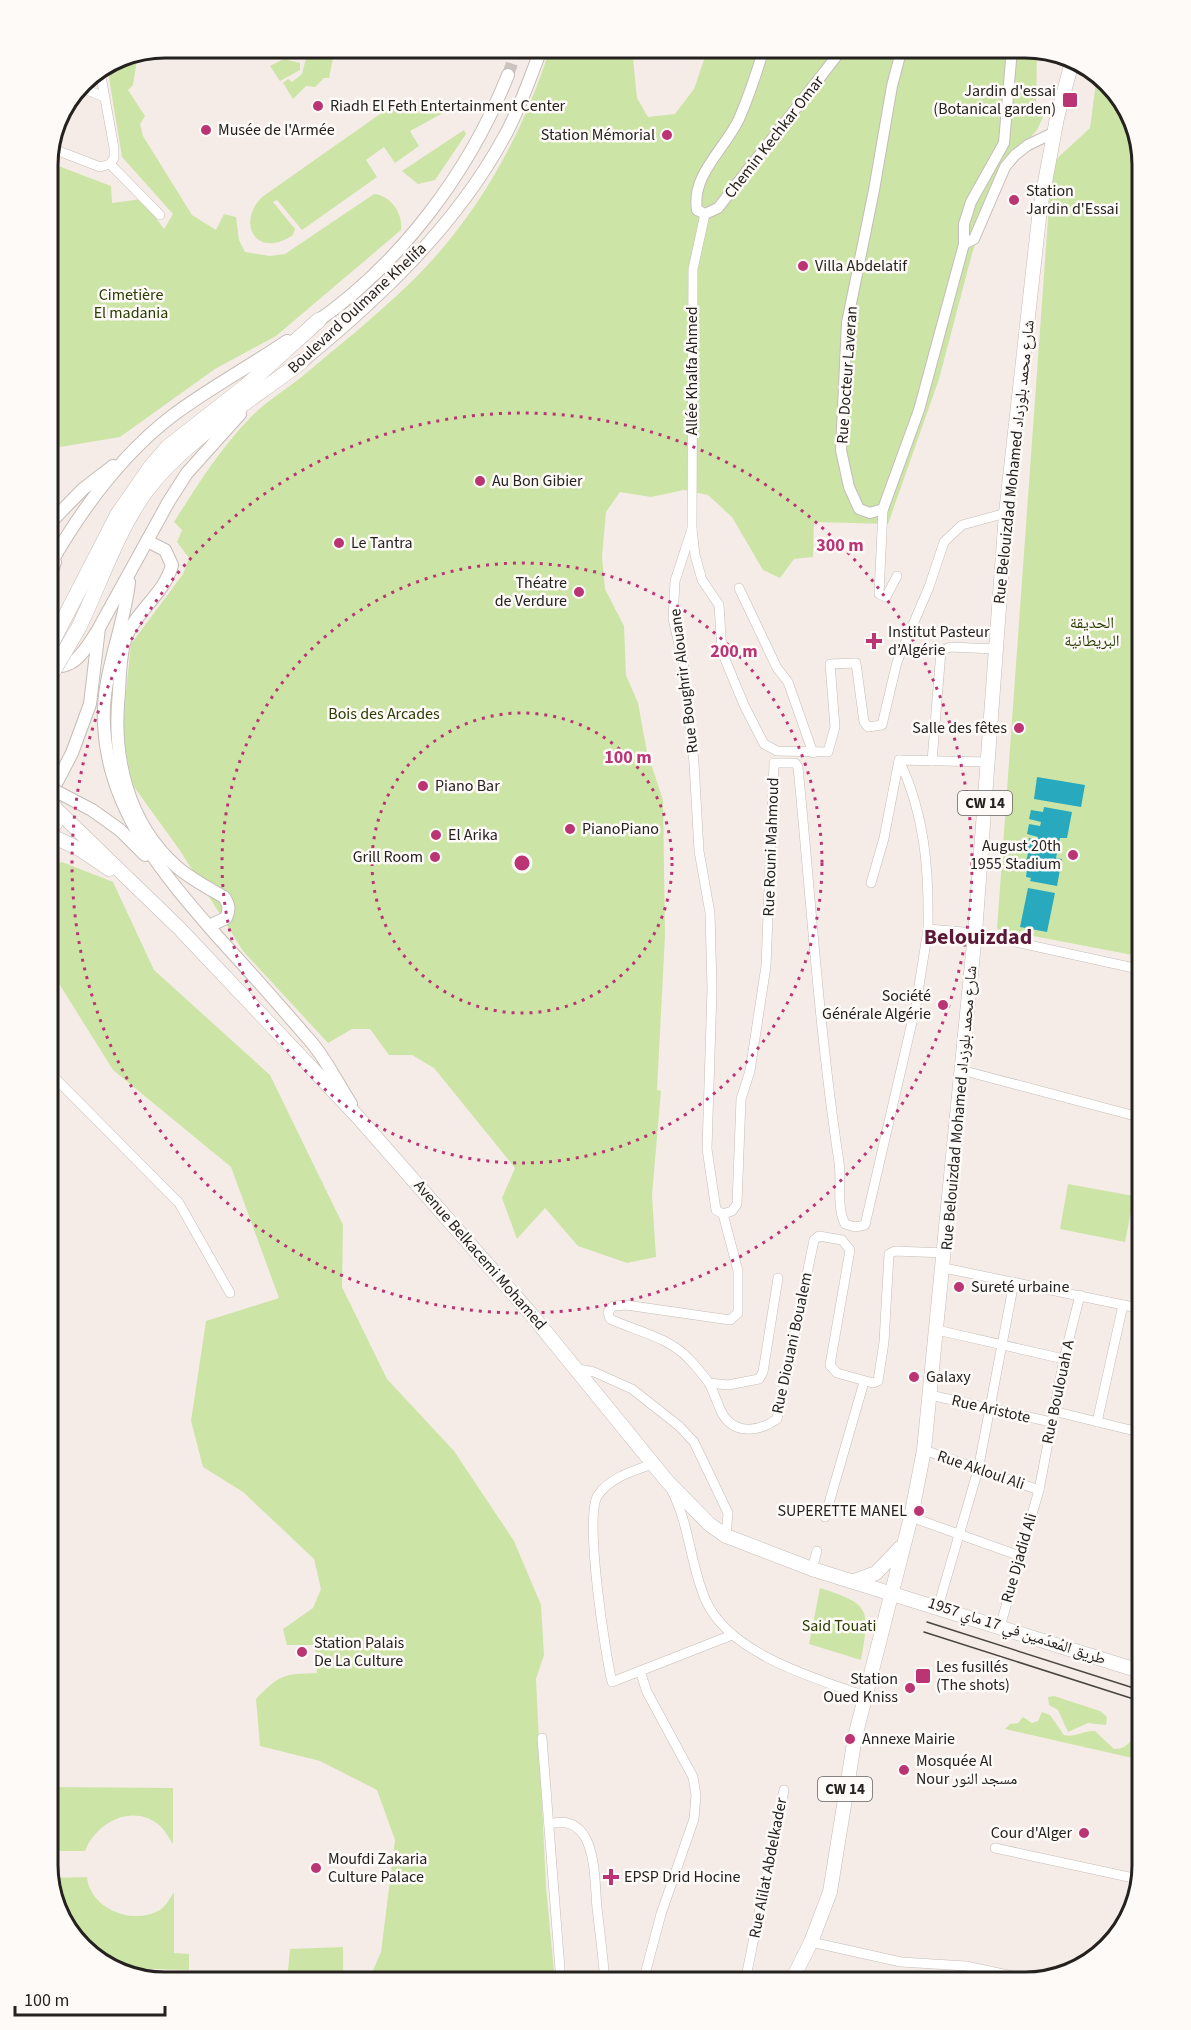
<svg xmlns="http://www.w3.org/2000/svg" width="1191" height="2030" viewBox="0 0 1191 2030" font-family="'Source Sans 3','Noto Naskh Arabic',sans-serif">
<rect width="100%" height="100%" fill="#f5ece7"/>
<g fill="#cce5a7">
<polygon points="315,48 335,48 329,78 324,78 315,87 306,86 293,99 283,83 288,79 292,82 302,74 307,54"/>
<path d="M550,48H616L633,59L637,98L648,117L675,114L694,89L708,48H1033L1037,50L1036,106L1043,117L1037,130L998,173L972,254L939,379L888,524L814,522L813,557L794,559L780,578L763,570L732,517L708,495L684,490L651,497L620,492L606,512L602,557L605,589L624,626L626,675L638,703L647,752L663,800L665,936L657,1090L661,1091L652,1195L656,1257L627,1263L578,1246L545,1208L517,1239L502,1198L515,1168L434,1068L412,1055H389L370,1029H352L328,1043L243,951L181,852L132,784L122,730L131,644L183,574L189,558L177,542L182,530L174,522C196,487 220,449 249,419C263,404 282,392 299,379C336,348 374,318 409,284C476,220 523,135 550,48Z"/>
<path d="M138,53L133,85L128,90L145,116L140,124L143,136L192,215L216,230L224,214L236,217L239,240L245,252L270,256L285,254L374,194C392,196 403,214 401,230L276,336L215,369L120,437L48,449V162L111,186L112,203L142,199L164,229L173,214L122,157L107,66L121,57Z"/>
<polygon points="284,59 300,63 300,70 280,81 270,66"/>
<polygon points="1097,75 1131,114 1143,166 1143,957 997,929 1052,163 1090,128"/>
<path d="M400,100L445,112L410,131L419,146L395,163L384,147L366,160L377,177L302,230L277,200L273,202L295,229L293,235C256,260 236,223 262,197Z"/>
<polygon points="464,130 466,134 435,180 418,184 402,171"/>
<path d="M62,862L113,882L154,970L270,1075L343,1225L342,1287L387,1379L454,1451L514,1541L541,1605L544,1655L536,1679L546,1887L555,1982H368L381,1952L395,1840L377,1790L320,1761L260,1746L256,1699C280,1674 284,1674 317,1673L315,1645H287L283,1629L313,1608L321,1589L314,1559L243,1492L203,1467L191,1421L206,1321L279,1298L231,1167L113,1070L58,982L48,981V868Z"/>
<polygon points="1068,1184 1134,1196 1125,1242 1060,1229"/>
<path d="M820,1588C870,1604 870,1608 861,1660L809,1644Z"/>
<polygon points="1054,1696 1100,1711 1107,1717 1106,1725 1088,1723 1068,1732 1058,1710 1049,1705 1048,1697"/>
<path d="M1042,1712L1050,1715L1064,1735C1074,1738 1084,1730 1095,1731L1114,1749C1131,1749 1132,1735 1143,1728V1756L1141,1760L1005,1729L1010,1724L1018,1723L1023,1717L1032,1723L1038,1721Z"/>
<path d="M52,1787L173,1788V1844C169,1838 165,1830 159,1825C132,1803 96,1823 85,1851H51Z"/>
<path d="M87,1877C90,1909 133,1926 160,1910C166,1906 170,1898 174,1892V1953L189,1954V1970L118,1968L101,1962L60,1916L51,1878Z"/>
<polygon points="343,1947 343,1982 287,1982 290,1949"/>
</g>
<g fill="#28a9be">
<polygon points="1037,777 1085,785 1081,807 1034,799"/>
<polygon points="1044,807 1072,812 1067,838 1060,838 1056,858 1062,859 1057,886 1030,881 1031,878 1026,877 1027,869 1032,869 1033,864 1026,862 1028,853 1035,854 1036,851 1027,849 1029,838 1037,840 1038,837 1027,834 1029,824 1040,826 1041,822 1029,819 1031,810 1043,812"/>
<polygon points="1028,888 1055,893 1047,932 1020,927"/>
</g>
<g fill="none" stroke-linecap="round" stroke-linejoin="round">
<polyline stroke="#cbc3bf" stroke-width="12" stroke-dasharray="12 6" stroke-linecap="butt" points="508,75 517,48"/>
<g stroke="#c5bcb7" stroke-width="10">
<g id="minor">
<polyline points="80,87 104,97"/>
<polyline points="51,148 100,167 110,164 114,158 114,148 100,71"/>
<polyline points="110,164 160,215"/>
<polyline points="705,214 693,269 692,529 695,555 702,580 719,605 722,652 744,705 764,744 777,751 828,752 835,727 830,664 856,663 864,722 868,727 882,725 897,662 929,587 944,542 962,525 1006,513"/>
<polyline points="883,509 879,594 886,597 897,576"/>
<path d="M692,529L675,581L673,619L683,661L694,763L699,851L710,913L712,989L707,1149L716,1210L723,1214L732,1211L737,1204L741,1099L750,1071L766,966L774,763H795L798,767C811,899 819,1031 839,1162C842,1182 836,1206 845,1224L855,1227L865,1225L916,1005L928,929L975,933L1143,970"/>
<polyline points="739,588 777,668 788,682 813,753"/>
<polyline points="899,760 988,762"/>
<polyline points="932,761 941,651 950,647 995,649"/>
<path d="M871,883L884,838L899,760C925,814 929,870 928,929"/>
<polyline points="961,1070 1143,1118"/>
<polyline points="48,1071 179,1203 230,1293"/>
<path d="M723,1214L738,1271V1313L730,1320L626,1305L613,1306L608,1312L610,1319C636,1331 668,1337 688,1358C695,1365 703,1375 709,1383C714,1392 717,1403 722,1413C734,1435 759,1432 777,1419L814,1240L819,1236L842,1240L850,1250L830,1365L837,1373L873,1383L878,1381L884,1342L889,1254L895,1251L945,1253"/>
<polyline points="944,1268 1143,1309"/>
<polyline points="937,1330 1064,1359"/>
<polyline points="574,1368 594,1372 632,1389 679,1426 694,1442 728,1513 726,1536"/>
<polyline points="709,1383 728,1385 759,1379 763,1372 778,1278"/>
<polyline points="930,1395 1051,1422"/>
<polyline points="1053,1411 1143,1433"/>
<polyline points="1097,1422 1123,1305"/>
<polyline points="924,1450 1039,1490"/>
<path d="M672,1491C690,1526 690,1565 706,1601C730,1654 814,1678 865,1696"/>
<polyline points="894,1511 1020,1556"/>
<polyline points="825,1517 864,1382"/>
<polyline points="812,1569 817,1551"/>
<polyline points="938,1607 978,1470 1014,1282"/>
<polyline points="1000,1627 1039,1490 1064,1359 1080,1295"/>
<path d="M640,1671L612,1682C605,1653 584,1516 598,1495C611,1477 633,1471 653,1464"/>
<polyline points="542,1738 561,1982"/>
<path d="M549,1824C598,1811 594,1878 597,1908C600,1933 603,1957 605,1982"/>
<polyline points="995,1848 1138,1879"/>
<polyline points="811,1942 901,1962 966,1966 1032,1980"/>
<polyline points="643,1982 661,1914 694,1819 696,1795 693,1777 647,1692 640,1671 732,1635"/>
<polyline points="745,1982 784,1790"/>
</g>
</g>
<g stroke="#c5bcb7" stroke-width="12">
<g id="tertiary">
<path d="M764,48C757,72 749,96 739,119C725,149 691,175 697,210L705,214L718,208L843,48"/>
<polyline points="902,48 892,86 874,190 847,323 841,450 849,487 859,509 870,513 883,509 919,410 964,244 964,224 971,202 1004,143 1012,48"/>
<polyline points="964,244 974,239 1005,167 1015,155 1028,145 1055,132"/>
</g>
</g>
<g stroke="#c5bcb7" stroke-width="14">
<g id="secondary">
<path d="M312,325C399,266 469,173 508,75"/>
<path d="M294,368C374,303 453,230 503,139C518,113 528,83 539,55"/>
<polyline points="48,525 83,489 113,466"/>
<path d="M147,541L165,550L172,565C165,593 137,610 126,637C120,653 120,675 119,692C112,756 127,823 177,867C191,879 208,888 224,897C229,905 230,909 226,918L209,926"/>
<path d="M48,568C80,511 120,456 172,416C209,388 249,367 287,341"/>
<polyline points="48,581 55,562"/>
<path d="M129,582C124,630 101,675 104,725C108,811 164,875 218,937C250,972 281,1007 312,1043C327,1061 338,1084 351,1104"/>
<path d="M49,665C75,672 86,648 98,630"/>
<polyline points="49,797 72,753 90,704 99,628 169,501 187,473 240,414"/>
<polyline points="120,830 145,855"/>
</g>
</g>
<g stroke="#c5bcb7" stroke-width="15">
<g id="primary">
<polyline points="58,811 179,928 357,1116 531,1314 667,1481 709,1524 726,1536 812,1569 1143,1672"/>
<path d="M48,830C61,822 61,809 48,801"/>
<polyline points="48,834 81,850 109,869"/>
<polyline points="854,1581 876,1573 900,1548"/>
<polyline points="791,1982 811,1942 830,1892 855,1737 911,1517 924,1450 975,933 1006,513 1040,209 1057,118 1072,62"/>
</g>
</g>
<g stroke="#c5bcb7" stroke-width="16">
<g id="trunk">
<path d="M79,627C100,583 117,531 146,491C184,440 250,401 301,362"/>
<polyline points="48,650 118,514 150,468 168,447 246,386 319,320"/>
</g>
</g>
<use href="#minor" stroke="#fff" stroke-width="9"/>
<use href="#tertiary" stroke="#fff" stroke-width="10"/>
<use href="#secondary" stroke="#fff" stroke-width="12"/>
<use href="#primary" stroke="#fff" stroke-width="14"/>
<use href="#trunk" stroke="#fff" stroke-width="15"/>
<g stroke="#484441" stroke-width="1.5">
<polyline points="927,1622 1143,1691"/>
<polyline points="924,1632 1143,1702"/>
</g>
<g stroke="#c5bcb7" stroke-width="14" stroke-linecap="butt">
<polyline id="secondary-bridge" points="48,787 92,810 120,830"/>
</g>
<g stroke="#c5bcb7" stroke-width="16" stroke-linecap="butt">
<polyline id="trunk-bridge" points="48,680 79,627"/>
</g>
<use href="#secondary-bridge" stroke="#fff" stroke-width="12"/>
<use href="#trunk-bridge" stroke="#fff" stroke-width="15"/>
</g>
<g fill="none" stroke="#bb3474" stroke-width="3" stroke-dasharray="3 6">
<circle cx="522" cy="863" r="150"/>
<circle cx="522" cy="863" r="300"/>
<circle cx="522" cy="863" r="450"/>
</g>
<g fill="#bb3474" stroke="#fefaf8" stroke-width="2">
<rect x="1062" y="92" width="16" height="16" rx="3"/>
<circle cx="318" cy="106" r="6"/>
<circle cx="206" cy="130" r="6"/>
<circle cx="667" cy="135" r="6"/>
<circle cx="1014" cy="200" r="6"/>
<circle cx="803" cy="266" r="6"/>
<circle cx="480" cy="481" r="6"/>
<circle cx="339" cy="543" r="6"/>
<circle cx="579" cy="592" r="6"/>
<path d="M871 632h6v6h6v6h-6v6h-6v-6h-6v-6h6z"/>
<circle cx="1019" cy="728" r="6"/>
<circle cx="423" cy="786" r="6"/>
<circle cx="570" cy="829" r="6"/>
<circle cx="436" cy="835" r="6"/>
<circle cx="1073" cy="855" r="6"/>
<circle cx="435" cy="857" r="6"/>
<circle cx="943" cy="1005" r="6"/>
<circle cx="959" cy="1287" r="6"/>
<circle cx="914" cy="1377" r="6"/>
<circle cx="919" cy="1511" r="6"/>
<circle cx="302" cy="1652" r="6"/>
<rect x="915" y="1668" width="16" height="16" rx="3"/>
<circle cx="910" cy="1688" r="6"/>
<circle cx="850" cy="1739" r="6"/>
<circle cx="904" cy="1770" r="6"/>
<circle cx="1084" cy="1833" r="6"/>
<circle cx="316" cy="1868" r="6"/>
<path d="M608 1868h6v6h6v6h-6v6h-6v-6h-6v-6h6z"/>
</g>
<g text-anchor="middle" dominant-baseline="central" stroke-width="5" stroke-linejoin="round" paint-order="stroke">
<g fill="#fefaf8" stroke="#656260" stroke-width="1.5">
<rect x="958" y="791" width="54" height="24" rx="4.5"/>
<rect x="818" y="1777" width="54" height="24" rx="4.5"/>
</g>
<g font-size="15" font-weight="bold" fill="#24211f">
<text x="985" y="803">CW 14</text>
<text x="845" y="1789">CW 14</text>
</g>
<g font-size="16" fill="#24211f" stroke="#fefaf8" text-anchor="start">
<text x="1056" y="91" text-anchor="end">Jardin d'essai<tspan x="1056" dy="18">(Botanical garden)</tspan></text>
<text x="330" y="106">Riadh El Feth Entertainment Center</text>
<text x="218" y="130">Musée de l'Armée</text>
<text x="655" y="135" text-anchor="end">Station Mémorial</text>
<text x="1026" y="191">Station<tspan x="1026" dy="18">Jardin d'Essai</tspan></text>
<text x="815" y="266">Villa Abdelatif</text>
<text x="492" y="481">Au Bon Gibier</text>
<text x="351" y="543">Le Tantra</text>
<text x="567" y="583" text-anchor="end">Théatre<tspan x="567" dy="18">de Verdure</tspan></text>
<text x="888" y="632">Institut Pasteur<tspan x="888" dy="18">d’Algérie</tspan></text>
<text x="1007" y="728" text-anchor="end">Salle des fêtes</text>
<text x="435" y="786">Piano Bar</text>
<text x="582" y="829">PianoPiano</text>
<text x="448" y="835">El Arika</text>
<text x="1061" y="846" text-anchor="end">August 20th<tspan x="1061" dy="18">1955 Stadium</tspan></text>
<text x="423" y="857" text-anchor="end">Grill Room</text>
<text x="931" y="996" text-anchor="end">Société<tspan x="931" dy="18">Générale Algérie</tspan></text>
<text x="971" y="1287">Sureté urbaine</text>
<text x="926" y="1377">Galaxy</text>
<text x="907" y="1511" text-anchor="end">SUPERETTE MANEL</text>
<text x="314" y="1643">Station Palais<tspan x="314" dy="18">De La Culture</tspan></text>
<text x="936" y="1667">Les fusillés<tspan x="936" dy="18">(The shots)</tspan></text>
<text x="898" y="1679" text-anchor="end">Station<tspan x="898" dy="18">Oued Kniss</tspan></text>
<text x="862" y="1739">Annexe Mairie</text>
<text x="916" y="1761">Mosquée Al<tspan x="916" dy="18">Nour مسجد النور</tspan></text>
<text x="1072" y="1833" text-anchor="end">Cour d'Alger</text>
<text x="328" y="1859">Moufdi Zakaria<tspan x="328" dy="18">Culture Palace</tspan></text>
<text x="624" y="1877">EPSP Drid Hocine</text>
</g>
<g font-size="16" fill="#24211f" stroke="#fefaf8">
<text transform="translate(774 137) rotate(-52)">Chemin Kechkar Omar</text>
<text transform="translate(357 308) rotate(-43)">Boulevard Oulmane Khelifa</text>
<text transform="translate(692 371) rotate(-90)">Allée Khalfa Ahmed</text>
<text transform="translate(847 375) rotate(-86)">Rue Docteur Laveran</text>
<text transform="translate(1014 462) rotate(-84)">Rue Belouizdad Mohamed شارع محمد بلوزداد</text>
<text transform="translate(684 681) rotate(-97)">Rue Boughrir Alouane</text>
<text transform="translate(771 847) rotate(-88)">Rue Rouni Mahmoud</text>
<text transform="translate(959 1108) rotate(-85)">Rue Belouizdad Mohamed شارع محمد بلوزداد</text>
<text transform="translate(480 1255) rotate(49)">Avenue Belkacemi Mohamed</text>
<text transform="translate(792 1343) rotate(-78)">Rue Diouani Boualem</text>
<text transform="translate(1058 1392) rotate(-78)">Rue Boulouah A</text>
<text transform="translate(991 1409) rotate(13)">Rue Aristote</text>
<text transform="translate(981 1470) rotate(19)">Rue Akloul Ali</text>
<text transform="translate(1019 1558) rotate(-74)">Rue Djadid Ali</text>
<text transform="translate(1017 1631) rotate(18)">طريق المُعدَمين في 17 ماي 1957</text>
<text transform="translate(768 1868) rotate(-79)">Rue Alilat Abdelkader</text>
</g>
<g font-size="16" fill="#2a3c00" stroke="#fefaf8">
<text x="131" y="295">Cimetière<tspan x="131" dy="18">El madania</tspan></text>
<text x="1092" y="623">الحديقة<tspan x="1092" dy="18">البريطانية</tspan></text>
<text x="384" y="714">Bois des Arcades</text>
<text x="839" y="1626">Said Touati</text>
</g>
<g font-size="22" font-weight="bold" fill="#5a1937" stroke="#fefaf8">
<text x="978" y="937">Belouizdad</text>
</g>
</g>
<path d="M0 0H1191V2030H0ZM165 58H1025A107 107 0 0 1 1132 165V1865A107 107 0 0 1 1025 1972H165A107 107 0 0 1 58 1865V165A107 107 0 0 1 165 58Z" fill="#fefaf8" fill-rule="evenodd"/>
<path fill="none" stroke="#24211f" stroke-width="3" d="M165 58H1025A107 107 0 0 1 1132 165V1865A107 107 0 0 1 1025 1972H165A107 107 0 0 1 58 1865V165A107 107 0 0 1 165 58Z"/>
<circle cx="522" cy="863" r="9" fill="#bb3474" stroke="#fefaf8" stroke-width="3"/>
<g font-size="18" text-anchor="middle" font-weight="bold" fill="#bb3474" stroke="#fefaf8" stroke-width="5" stroke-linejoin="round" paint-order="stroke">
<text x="840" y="551">300 m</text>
<text x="734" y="657">200 m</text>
<text x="628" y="763">100 m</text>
</g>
<path d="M15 2006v9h150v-9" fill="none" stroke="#24211f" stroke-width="3"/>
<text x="24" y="2006" font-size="18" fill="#24211f" stroke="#fefaf8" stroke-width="4.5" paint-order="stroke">100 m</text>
</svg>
